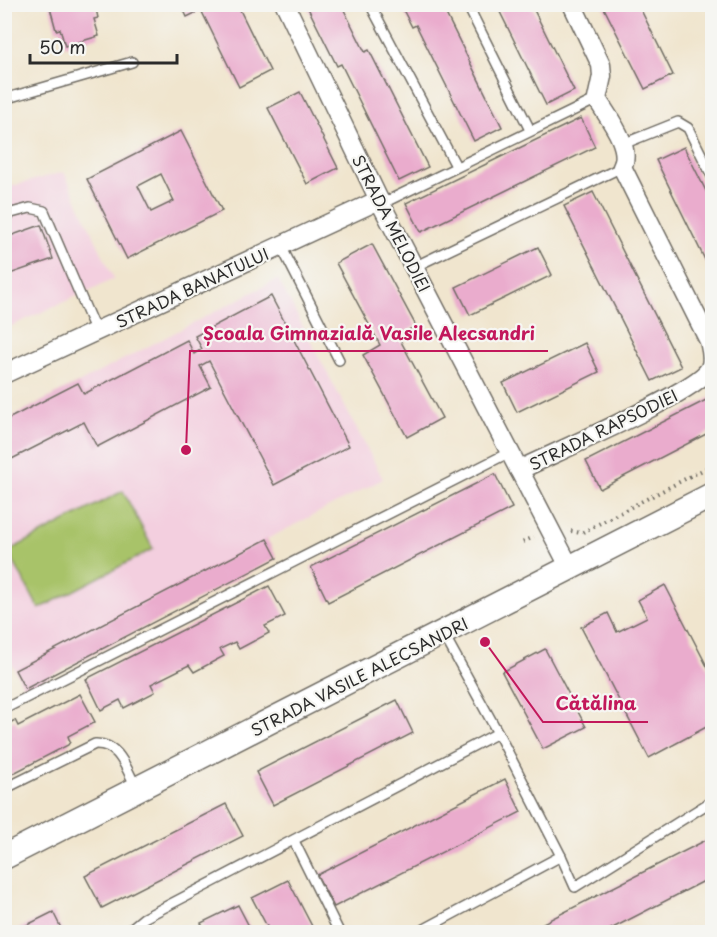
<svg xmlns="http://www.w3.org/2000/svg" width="717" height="937" viewBox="0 0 717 937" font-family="'Playpen Sans',sans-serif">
<rect width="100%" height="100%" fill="#f6f6f2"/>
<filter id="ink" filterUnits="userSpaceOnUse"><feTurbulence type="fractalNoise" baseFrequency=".0167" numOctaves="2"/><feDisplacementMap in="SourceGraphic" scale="12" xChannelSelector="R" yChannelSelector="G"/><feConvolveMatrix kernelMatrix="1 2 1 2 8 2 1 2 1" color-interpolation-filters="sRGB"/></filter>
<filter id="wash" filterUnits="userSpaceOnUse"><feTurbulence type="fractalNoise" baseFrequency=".008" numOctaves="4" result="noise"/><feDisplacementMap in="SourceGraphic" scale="24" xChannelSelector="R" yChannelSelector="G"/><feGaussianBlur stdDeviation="1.35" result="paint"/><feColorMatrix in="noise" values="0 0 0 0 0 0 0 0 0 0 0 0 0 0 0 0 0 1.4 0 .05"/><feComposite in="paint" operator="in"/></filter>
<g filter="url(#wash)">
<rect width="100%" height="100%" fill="#f0e5ce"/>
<g fill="#f3cfdf">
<polygon points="64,172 114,279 5,329 5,188"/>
<polygon points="278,279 383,479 15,670 5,650 5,421"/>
</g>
<polygon fill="#a8c369" stroke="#6a774a" stroke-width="1.5" points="123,491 153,549 39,609 8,551"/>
<g id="blocks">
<g fill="#eaaccd" fill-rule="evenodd">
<polygon points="49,4 95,4 98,18 94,19 99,36 65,46 60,29 56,30"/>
<polygon points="181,4 237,4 270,71 239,87 201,10 187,17"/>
<polygon points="306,4 341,4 365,52 369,50 428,167 399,181 341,64 337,66"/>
<polygon points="400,4 436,4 440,13 444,10 502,127 474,141 416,25 412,27"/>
<polygon points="496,4 531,4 574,91 546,105"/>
<polygon points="602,4 638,4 673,75 645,89"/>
<polygon points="300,92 338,168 307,184 268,108"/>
<polygon points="581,118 595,147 421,232 406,203"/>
<path d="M181,131L222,211L127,259L87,179ZM161,174L174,201L151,212L138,186Z"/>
<polygon points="684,147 712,203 712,274 656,160"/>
<polygon points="593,192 681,367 652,381 564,206"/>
<polygon points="41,225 53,259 4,276 4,238"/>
<polygon points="372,244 416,326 398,336 442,418 407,437 363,355 380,345 336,263"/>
<polygon points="538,247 552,275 470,315 456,287"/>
<polygon points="271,296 349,446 274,485 209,361 200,366 211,387 97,447 84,422 4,463 4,421 78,383 84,394 187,340 194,354 202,349 195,336"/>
<polygon points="585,343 599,372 517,412 503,383"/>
<polygon points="712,397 712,431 600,489 586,461"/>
<polygon points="495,474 512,508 328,602 311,567"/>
<polygon points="267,539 277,558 25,689 15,670"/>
<polygon points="665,585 712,676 712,724 649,758 581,627 608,613 617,632 647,617 638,600"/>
<polygon points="269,586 285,616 265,626 269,633 239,649 235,642 220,649 224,656 194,672 189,665 151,684 155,692 124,708 120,700 101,710 86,679"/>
<polygon points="545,649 586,727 543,749 502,672"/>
<polygon points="80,694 95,722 68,736 70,742 68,745 4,778 4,726 15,720 18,726"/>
<polygon points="397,700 413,733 273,805 256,772"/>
<polygon points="505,779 521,812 334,907 317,875"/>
<polygon points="226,804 243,836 102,908 85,876"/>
<polygon points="712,837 712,877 605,932 548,932 543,923"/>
<polygon points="288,880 315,932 270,932 252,898"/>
<polygon points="238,905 252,932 206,932 201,923"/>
<polygon points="53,912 63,932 13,932"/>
</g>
</g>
</g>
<g filter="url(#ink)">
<use href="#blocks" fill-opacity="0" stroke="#706c64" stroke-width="1.5"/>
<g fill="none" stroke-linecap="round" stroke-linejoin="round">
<g stroke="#706c64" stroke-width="12">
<g id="lane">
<polyline points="370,4 456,166"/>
<polyline points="467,4 530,130"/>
<polyline points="4,99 132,62"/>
<polyline points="623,144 678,122 688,128 712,176"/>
<polyline points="381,204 597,99"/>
<polyline points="4,215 30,208 44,211 96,332"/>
<polyline points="281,246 339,360"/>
<polyline points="414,267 622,167"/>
<polyline points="443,633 498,733"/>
<polyline points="4,709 510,452"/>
<path d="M4,789L95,744C120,743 126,769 137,789"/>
<polyline points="294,841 339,932"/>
<polyline points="561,856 575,887 712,801"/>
<polyline points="127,932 144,918 498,733 561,856 419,932"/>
</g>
</g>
<g stroke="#706c64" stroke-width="21">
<g id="street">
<polyline points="285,4 379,200 570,568"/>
<polyline points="4,374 379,200"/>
<path d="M519,470C551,454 698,392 710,368C714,359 711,350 709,341L622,167C633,147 607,116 597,99L602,76L601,65L572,4"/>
</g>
</g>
<g stroke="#706c64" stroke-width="27">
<polyline id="secondary" points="4,857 712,495"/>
</g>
<g stroke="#706c64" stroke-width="4" stroke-dasharray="1.5 4.5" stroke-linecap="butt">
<polyline points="571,531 581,533 712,465"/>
<polyline points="523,542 534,537"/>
</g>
<use href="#lane" stroke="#fff" stroke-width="9"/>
<use href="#street" stroke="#fff" stroke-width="18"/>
<use href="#secondary" stroke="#fff" stroke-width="24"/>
</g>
</g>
<g text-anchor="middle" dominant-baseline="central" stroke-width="4.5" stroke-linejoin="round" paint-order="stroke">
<g font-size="16" fill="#2b2b2b" stroke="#f6f6f2">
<text transform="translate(392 223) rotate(63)">STRADA MELODIEI</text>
<text transform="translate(192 287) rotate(-25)">STRADA BANATULUI</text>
<text transform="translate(603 429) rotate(-26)">STRADA RAPSODIEI</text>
<text transform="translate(359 676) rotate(-27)">STRADA VASILE ALECSANDRI</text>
</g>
</g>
<path fill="none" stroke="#c2185b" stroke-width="2" d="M186 450L190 351H548M485 642L543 722H648"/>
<g fill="#c2185b" stroke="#f6f6f2" stroke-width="2">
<circle cx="186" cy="450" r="6"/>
<circle cx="485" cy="642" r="6"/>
</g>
<g font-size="18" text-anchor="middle" font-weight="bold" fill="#c2185b" stroke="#f6f6f2" stroke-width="4.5" stroke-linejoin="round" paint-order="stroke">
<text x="369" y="340">Școala Gimnazială Vasile Alecsandri</text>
<text x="596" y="710">Cătălina</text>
</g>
<rect width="717" height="937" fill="none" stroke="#f6f6f2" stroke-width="24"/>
<path d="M30 54v9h147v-9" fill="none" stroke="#2b2b2b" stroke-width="3"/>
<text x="39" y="54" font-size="18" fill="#2b2b2b" stroke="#f6f6f2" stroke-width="4.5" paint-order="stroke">50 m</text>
</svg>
